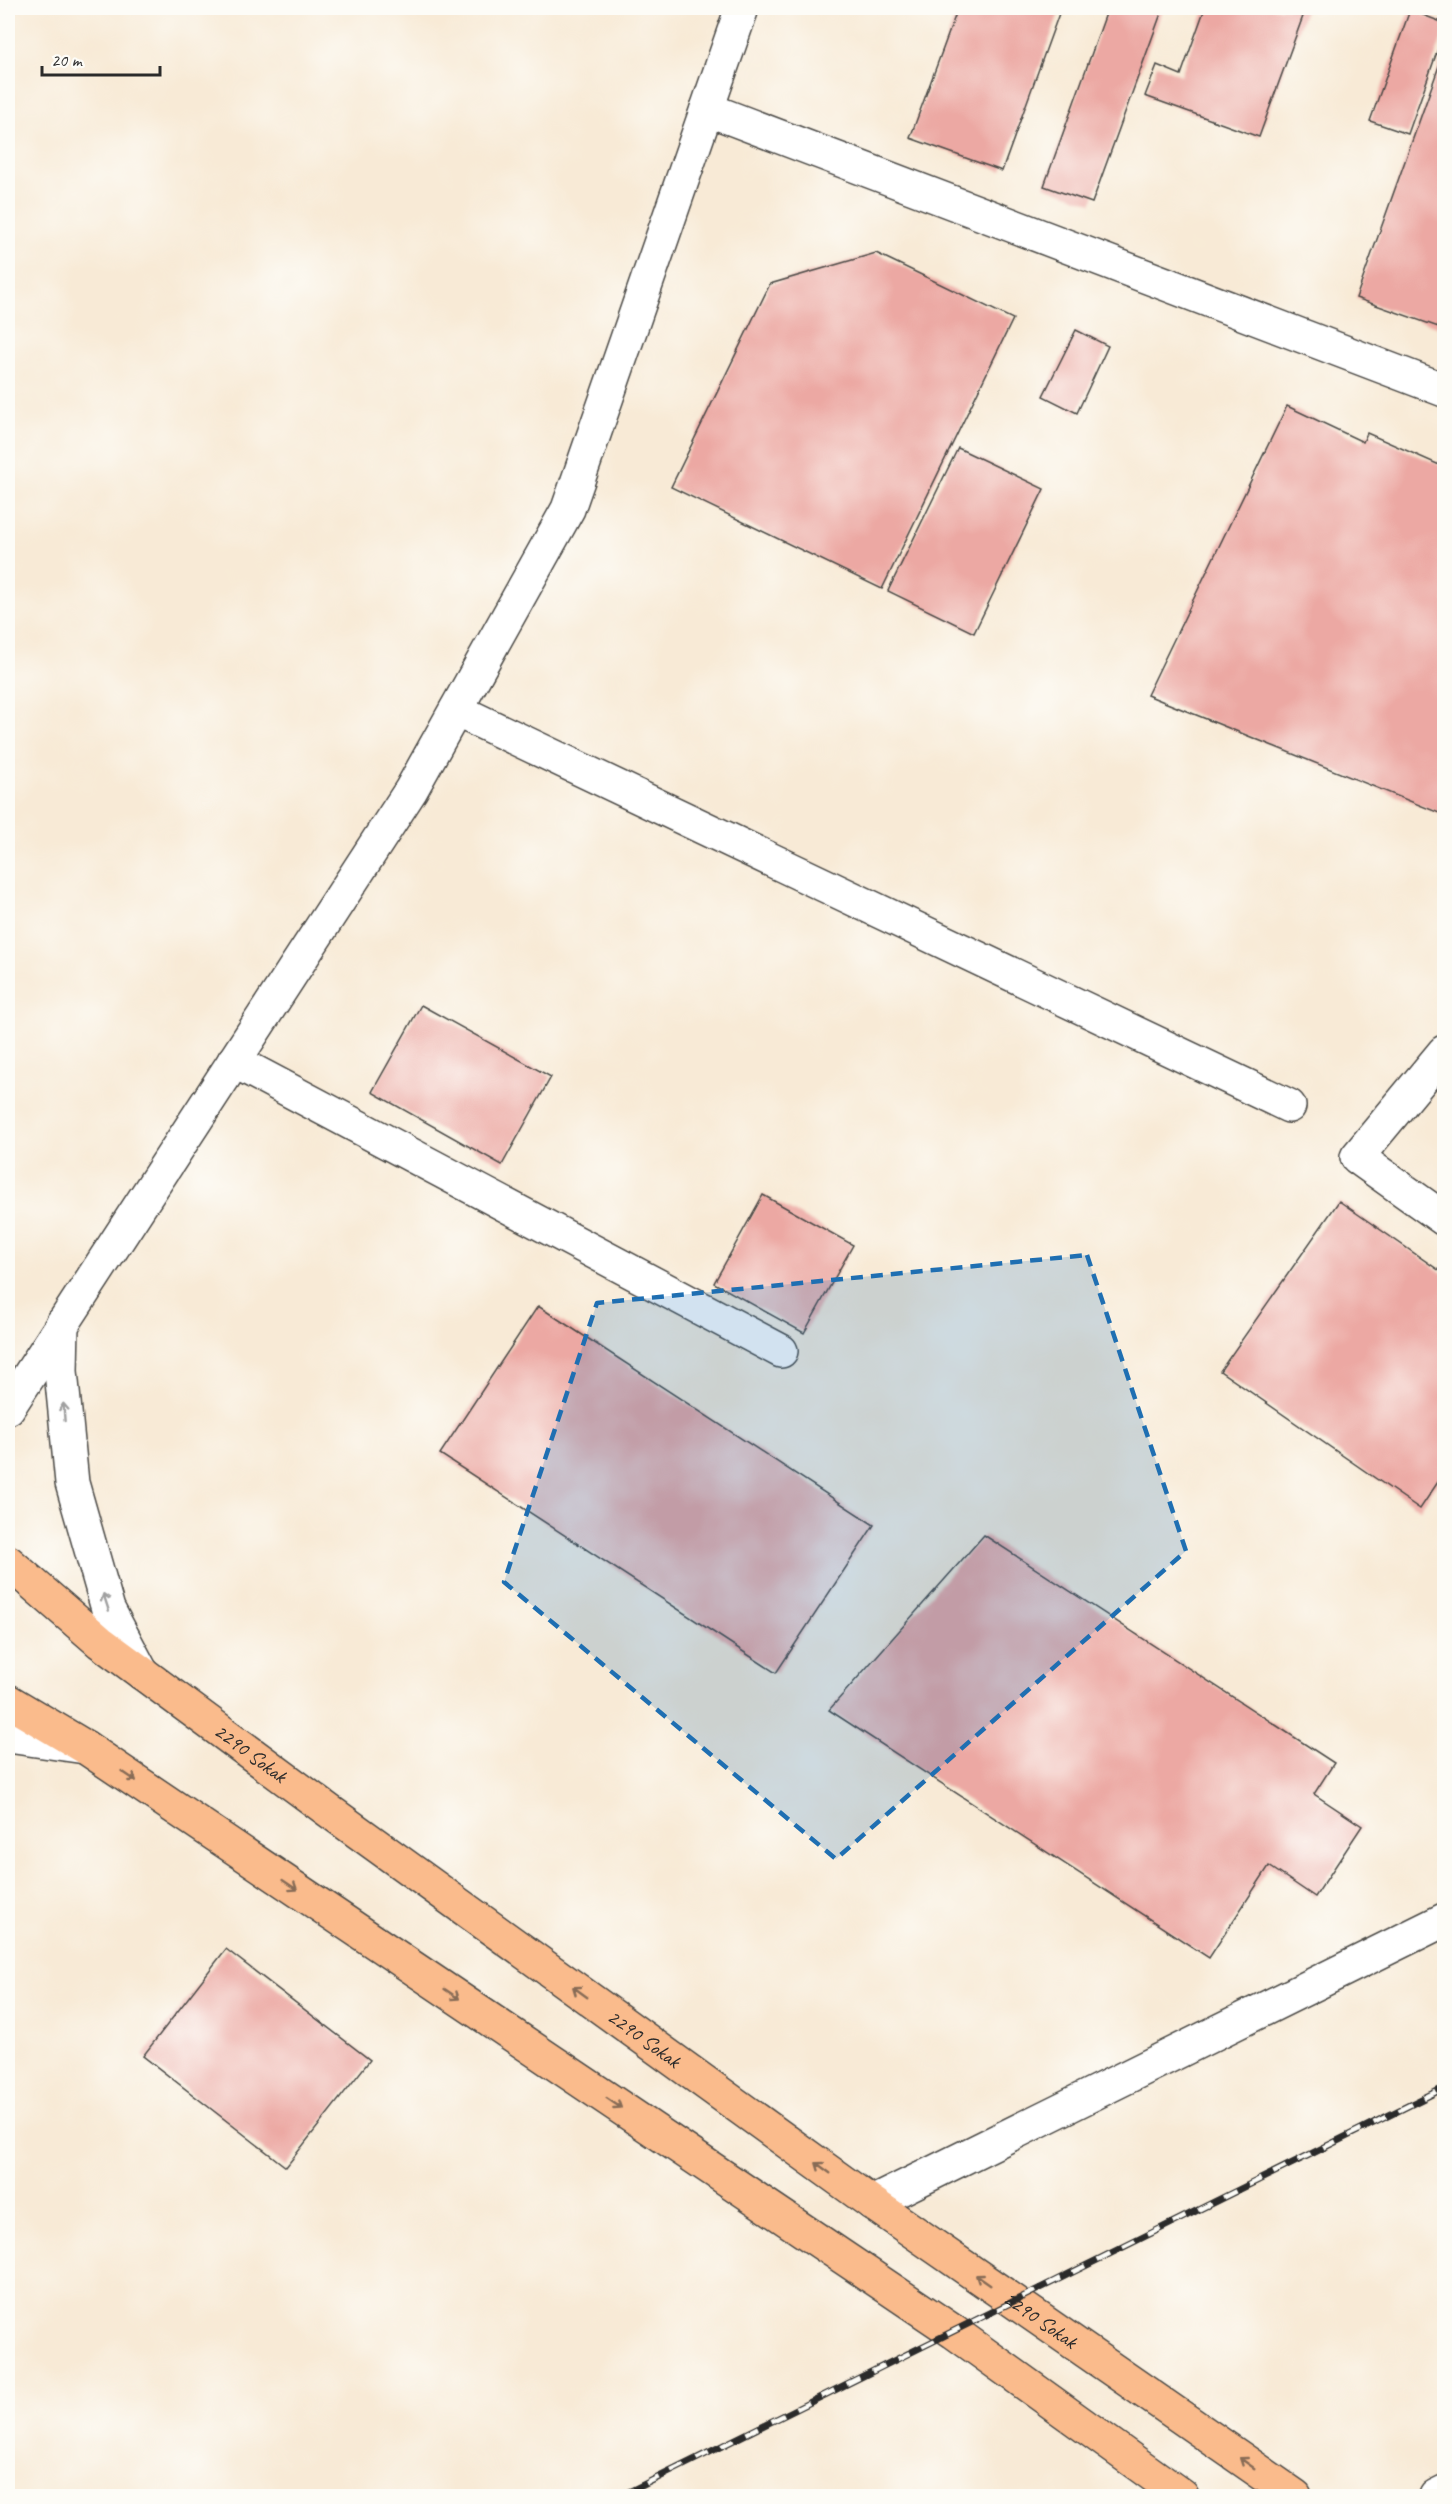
<svg xmlns="http://www.w3.org/2000/svg" width="1452" height="2504" viewBox="0 0 1452 2504" font-family="Caveat,sans-serif">
<rect width="100%" height="100%" fill="#fdfcf7"/>
<filter id="ink" filterUnits="userSpaceOnUse"><feTurbulence type="fractalNoise" baseFrequency=".0167" numOctaves="2"/><feDisplacementMap in="SourceGraphic" scale="12" xChannelSelector="R" yChannelSelector="G"/><feConvolveMatrix kernelMatrix="1 2 1 2 8 2 1 2 1" color-interpolation-filters="sRGB"/></filter>
<filter id="wash" filterUnits="userSpaceOnUse"><feTurbulence type="fractalNoise" baseFrequency=".008" numOctaves="4" result="noise"/><feDisplacementMap in="SourceGraphic" scale="24" xChannelSelector="R" yChannelSelector="G"/><feGaussianBlur stdDeviation="1.35" result="paint"/><feColorMatrix in="noise" values="0 0 0 0 0 0 0 0 0 0 0 0 0 0 0 0 0 1.4 0 .05"/><feComposite in="paint" operator="in"/></filter>
<g filter="url(#wash)">
<rect width="100%" height="100%" fill="#f8ead6"/>
<g id="blocks">
<g fill="#eca8a3">
<polygon points="958,8 1061,8 1002,171 910,138"/>
<polygon points="1108,8 1163,8 1092,203 1044,186"/>
<polygon points="1205,8 1306,8 1259,137 1145,96 1157,65 1181,75"/>
<polygon points="1410,10 1444,23 1444,32 1408,134 1370,121"/>
<polygon points="1444,52 1444,329 1356,298"/>
<polygon points="876,253 1013,319 882,589 671,487 770,284"/>
<polygon points="1076,330 1108,346 1077,413 1043,396"/>
<polygon points="1287,406 1363,442 1367,433 1444,467 1444,815 1147,695"/>
<polygon points="958,448 1044,489 974,633 888,591"/>
<polygon points="421,1005 551,1077 502,1165 372,1092"/>
<polygon points="763,1195 853,1245 804,1333 714,1283"/>
<polygon points="1339,1201 1444,1274 1444,1473 1420,1509 1220,1371"/>
<polygon points="538,1306 874,1525 776,1673 440,1454"/>
<polygon points="984,1535 1334,1763 1314,1794 1362,1826 1315,1897 1269,1866 1209,1958 829,1710"/>
<polygon points="226,1949 370,2060 286,2167 143,2056"/>
</g>
</g>
</g>
<g filter="url(#ink)">
<use href="#blocks" fill-opacity="0" stroke="#4a4845" stroke-width="1.5"/>
<g fill="none" stroke-linecap="round" stroke-linejoin="round">
<g stroke="#4a4845" stroke-width="36">
<g id="minor">
<polyline points="707,109 1444,390"/>
<polyline points="456,710 1289,1106"/>
<polyline points="1444,1052 1357,1157 1444,1219"/>
<polyline points="234,1061 781,1351"/>
<polyline points="62,1324 61,1371 72,1483 108,1609 142,1673"/>
<polyline points="8,1408 411,790 568,509 742,8"/>
<polyline points="8,1736 85,1747"/>
<polyline points="872,2203 1444,1920"/>
<polyline points="1436,2496 1444,2492"/>
</g>
</g>
<g stroke="#4a4845" stroke-width="36">
<g id="major">
<path id="s1" d="M8,1562L100,1642L329,1811L872,2203L1295,2496"/>
<polyline points="8,1701 85,1747 954,2332 1182,2496"/>
</g>
</g>
<use href="#minor" stroke="#fff" stroke-width="33"/>
<use href="#major" stroke="#fabb8c" stroke-width="33"/>
<g stroke="#2b2b2b" stroke-width="7">
<polyline id="rail" points="621,2496 1444,2088"/>
</g>
<use href="#rail" stroke="#fdfcf7" stroke-width="4.5" stroke-dasharray="14" stroke-linecap="butt"/>
</g>
<defs><path id="oneway-shaft" d="M-6 0H5M1.5-3L5.5 0L1.5 3" fill="none" stroke-width="1.6" stroke-linecap="round" stroke-linejoin="round" transform="scale(1.5)"/></defs>
<g stroke="#a0a0a0">
<use href="#oneway-shaft" transform="translate(64 1412) rotate(-94)"/>
<use href="#oneway-shaft" transform="translate(106 1602) rotate(-108)"/>
</g>
<g stroke="#886c57">
<use href="#oneway-shaft" transform="translate(129 1776) rotate(34)"/>
<use href="#oneway-shaft" transform="translate(290 1885) rotate(34)"/>
<use href="#oneway-shaft" transform="translate(580 1992) rotate(-144)"/>
<use href="#oneway-shaft" transform="translate(452 1994) rotate(34)"/>
<use href="#oneway-shaft" transform="translate(614 2103) rotate(34)"/>
<use href="#oneway-shaft" transform="translate(823 2168) rotate(-144)"/>
<use href="#oneway-shaft" transform="translate(983 2280) rotate(-145)"/>
<use href="#oneway-shaft" transform="translate(1247 2463) rotate(-145)"/>
</g>
</g>
<path fill="#1f6fb2" fill-opacity="0.2" stroke="#1f6fb2" stroke-width="4.5" stroke-dasharray="12 8" stroke-linejoin="round" d="M1087,1255L1186,1551L836,1859L504,1582L597,1303Z"/>
<g text-anchor="middle" dominant-baseline="central" stroke-width="4.5" stroke-linejoin="round" paint-order="stroke">
<g font-size="21" fill="#2b2b2b" stroke="#fdfcf7">
<text stroke="none"><textPath href="#s1" startOffset="309">2290 Sokak</textPath></text>
<text stroke="none"><textPath href="#s1" startOffset="795">2290 Sokak</textPath></text>
<text stroke="none"><textPath href="#s1" startOffset="1281">2290 Sokak</textPath></text>
</g>
</g>
<rect width="1452" height="2504" fill="none" stroke="#fdfcf7" stroke-width="30"/>
<path d="M42 66v9h118v-9" fill="none" stroke="#2b2b2b" stroke-width="3"/>
<text x="51" y="66" font-size="18" fill="#2b2b2b" stroke="#fdfcf7" stroke-width="4.5" paint-order="stroke">20 m</text>
</svg>
